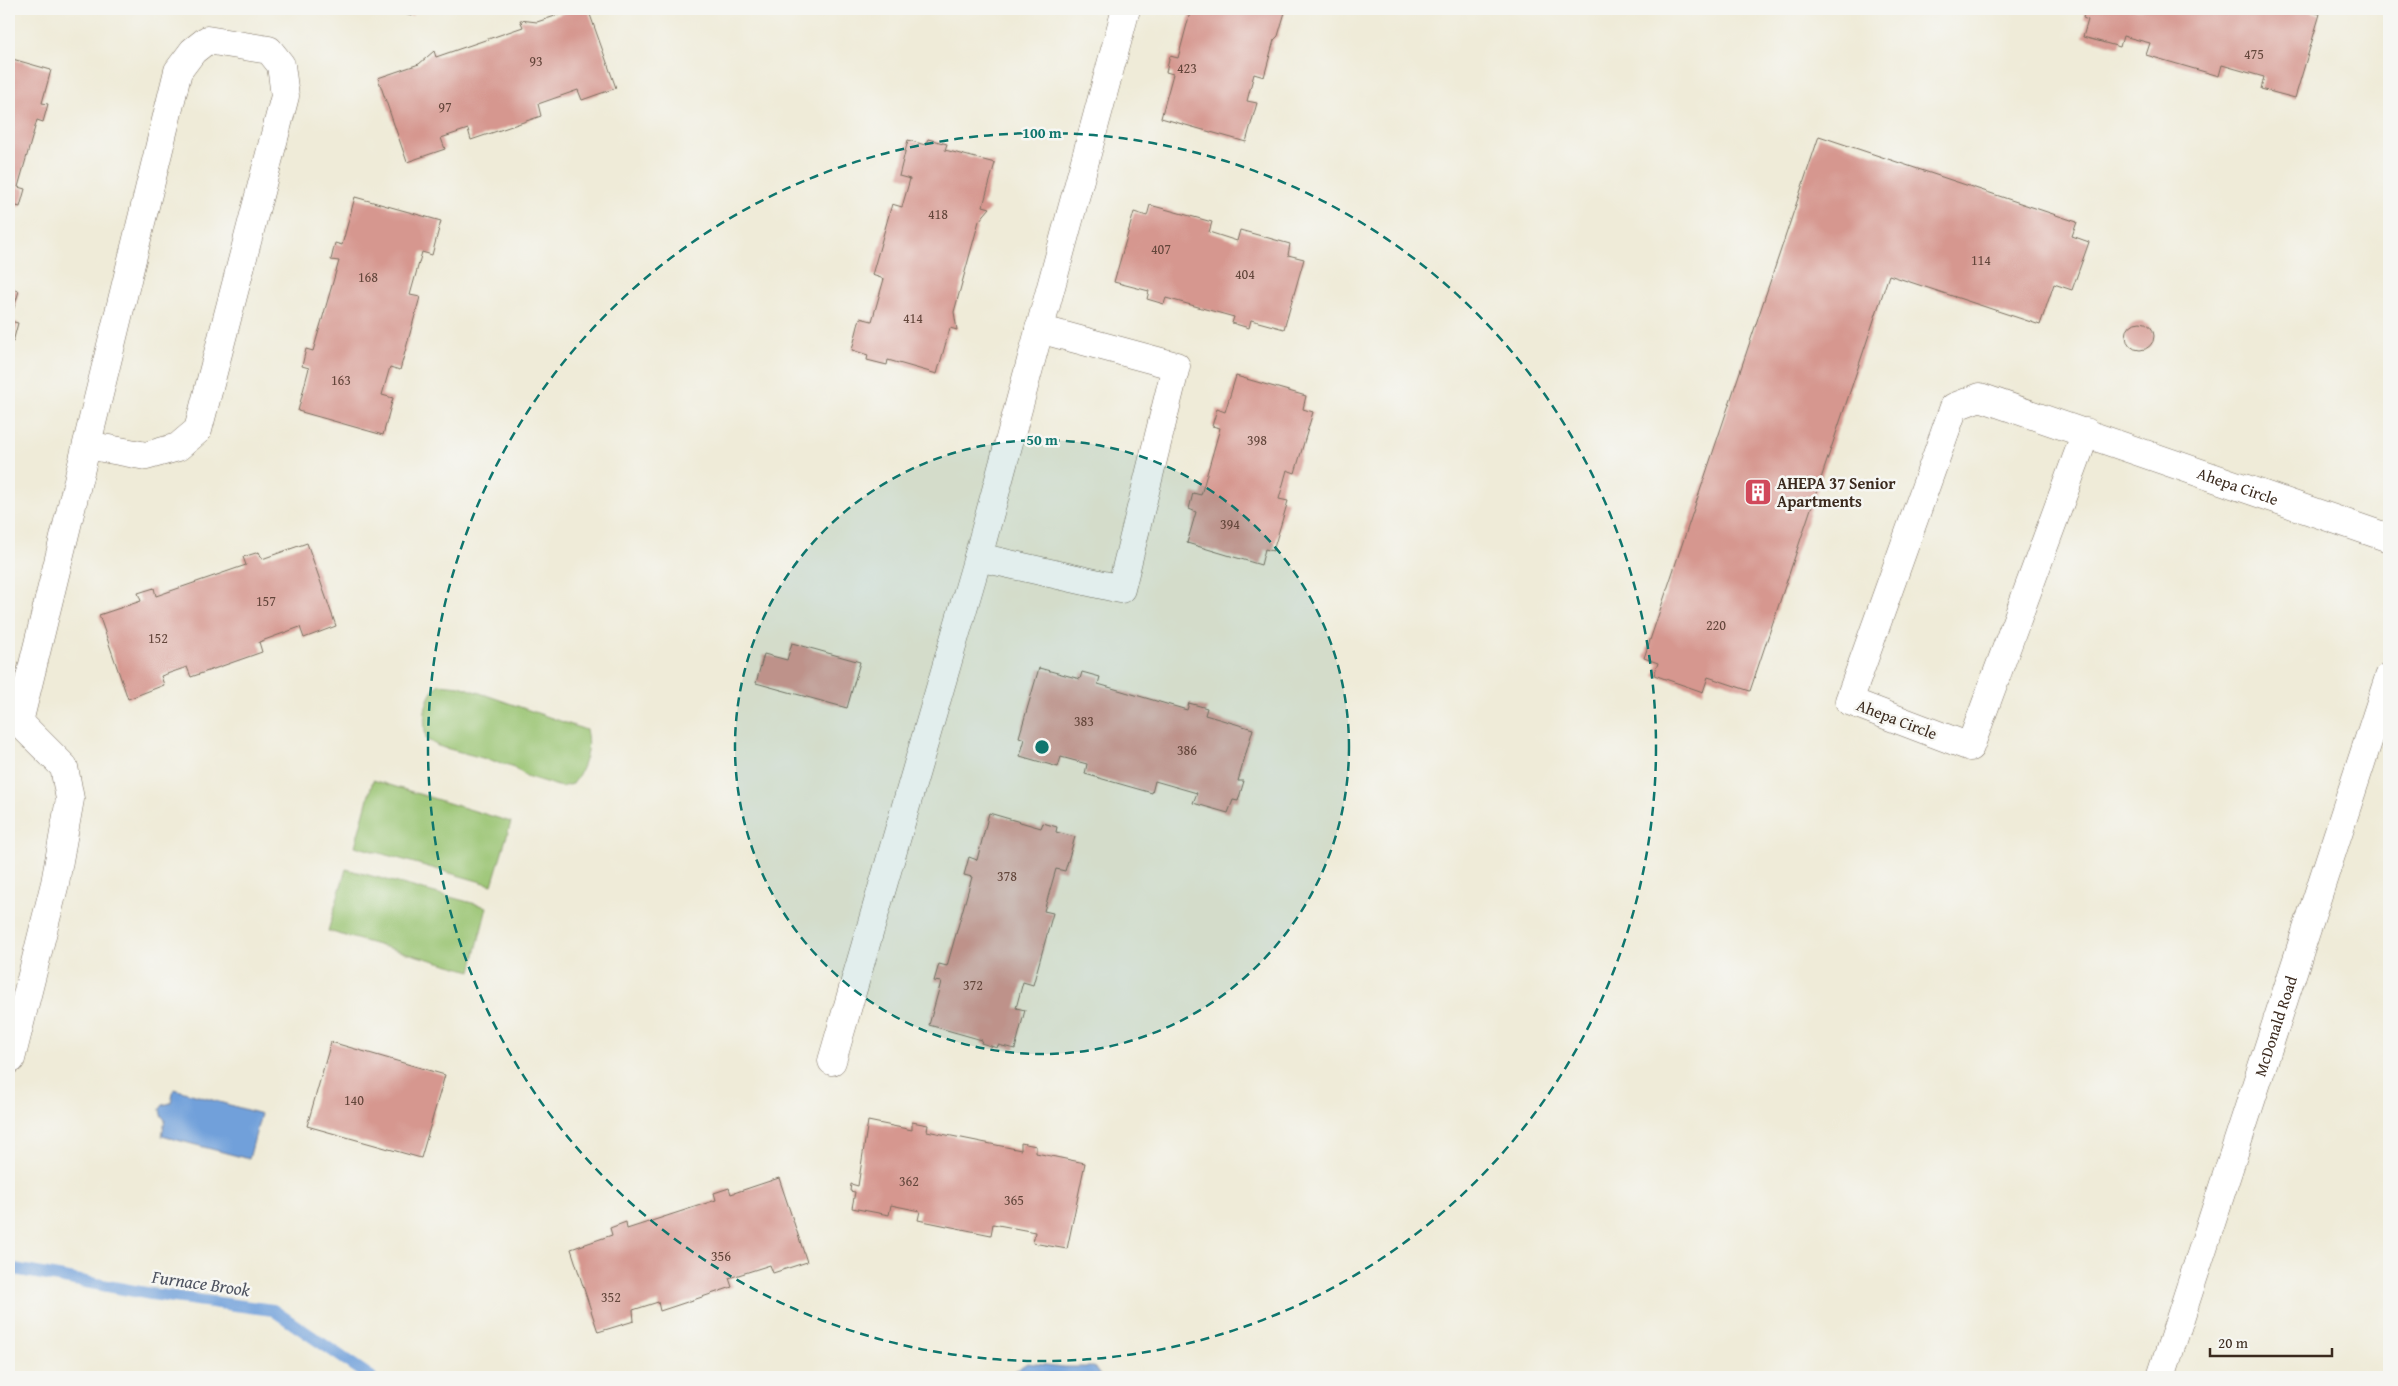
<svg xmlns="http://www.w3.org/2000/svg" width="2398" height="1386" viewBox="0 0 2398 1386" font-family="'Gentium Book Plus',serif">
<rect width="100%" height="100%" fill="#f6f6f2"/>
<filter id="ink" filterUnits="userSpaceOnUse"><feTurbulence type="fractalNoise" baseFrequency=".02" numOctaves="2"/><feDisplacementMap in="SourceGraphic" scale="10" xChannelSelector="R" yChannelSelector="G"/><feConvolveMatrix kernelMatrix="1 2 1 2 8 2 1 2 1" color-interpolation-filters="sRGB"/></filter>
<filter id="wash" filterUnits="userSpaceOnUse"><feTurbulence type="fractalNoise" baseFrequency=".0096" numOctaves="4" result="noise"/><feDisplacementMap in="SourceGraphic" scale="20" xChannelSelector="R" yChannelSelector="G"/><feGaussianBlur stdDeviation="1.12" result="paint"/><feColorMatrix in="noise" values="0 0 0 0 0 0 0 0 0 0 0 0 0 0 0 0 0 1.4 0 .05"/><feComposite in="paint" operator="in"/></filter>
<g filter="url(#wash)">
<rect width="100%" height="100%" fill="#efebd8"/>
<g fill="#98c370" stroke="#6a7647">
<path d="M439,684L460,686L586,730C591,749 584,768 573,784L561,787L526,776L512,766L438,746L426,739C423,719 423,698 439,684Z"/>
<polygon points="373,780 511,822 492,885 355,846"/>
<polygon points="346,869 487,907 471,971 328,931"/>
</g>
<g fill="#71a0da" stroke="#56657c">
<polygon points="174,1089 261,1114 249,1159 162,1136 165,1120 161,1115 160,1109 163,1105 171,1103"/>
<polygon points="1027,1363 1064,1367 1094,1367 1101,1377 1006,1377"/>
</g>
<g fill="none" stroke-linecap="round" stroke-linejoin="round">
<polyline stroke="#71a0da" stroke-width="12" points="9,1268 151,1294 273,1310 371,1377"/>
</g>
<g id="blocks">
<g fill="#d6978f">
<polygon points="361,9 379,9 377,14"/>
<polygon points="385,9 414,9 412,16"/>
<polygon points="576,9 588,9 616,88 582,100 578,90 538,104 541,116 471,140 468,129 441,138 445,149 407,162 378,78 419,64 434,51 436,57 523,27 520,20 537,22"/>
<polygon points="1191,9 1286,9 1278,36 1274,40 1264,77 1254,74 1247,101 1257,103 1246,142 1161,118 1173,74 1166,72 1170,56 1178,58"/>
<polygon points="2090,9 2303,9 2320,14 2295,98 2261,89 2264,77 2222,65 2219,76 2146,55 2150,43 2123,36 2120,47 2083,37 2088,20 2083,18 2085,10 2090,11"/>
<polygon points="9,58 51,70 42,103 48,104 43,122 37,120 18,187 25,189 20,207 13,205 9,220"/>
<polygon points="1819,136 2077,222 2072,236 2089,242 2072,290 2054,284 2040,325 1889,275 1750,691 1708,677 1703,692 1654,675 1658,663 1644,658"/>
<polygon points="928,139 947,144 945,150 995,163 983,206 990,208 979,221 954,312 957,330 950,328 937,374 888,360 887,365 867,360 868,355 852,350 860,318 872,321 884,279 872,275 892,204 902,207 910,179 899,176 908,140 925,145"/>
<polygon points="355,197 441,221 432,255 422,252 410,295 420,297 400,370 390,367 382,395 393,398 383,435 298,411 309,368 302,366 306,349 313,351 339,261 331,260 335,243 342,245"/>
<polygon points="1150,205 1212,222 1209,232 1237,241 1240,230 1290,244 1288,255 1304,259 1284,329 1251,320 1249,328 1232,323 1234,317 1166,298 1164,304 1147,299 1149,291 1114,282 1134,212 1147,216"/>
<polygon points="9,288 19,291 10,321 18,323 13,342 9,341"/>
<circle cx="2140" cy="336" r="14"/>
<polygon points="1236,376 1306,396 1303,409 1313,412 1295,473 1287,470 1279,499 1288,501 1273,551 1265,549 1261,565 1187,543 1196,512 1189,509 1193,493 1201,495 1220,428 1212,426 1217,409 1225,412"/>
<polygon points="307,543 336,626 304,638 300,627 259,642 262,652 191,677 187,667 161,676 164,685 128,699 99,615 141,601 138,593 154,588 156,596 246,565 243,557 259,552 262,559"/>
<polygon points="792,643 860,662 847,708 756,683 764,654 787,660"/>
<polygon points="1039,668 1080,679 1082,672 1100,677 1098,684 1187,710 1189,703 1207,708 1205,715 1253,729 1238,781 1244,781 1238,801 1233,800 1228,813 1193,803 1197,793 1155,781 1152,793 1085,774 1087,764 1061,757 1058,767 1020,756 1025,739 1019,737"/>
<polygon points="989,813 1041,828 1043,823 1057,827 1056,832 1075,837 1065,871 1056,869 1044,911 1053,913 1033,985 1023,982 1016,1008 1025,1010 1015,1049 998,1045 997,1048 981,1043 982,1040 929,1025 941,982 934,981 939,964 947,966 972,877 964,875 969,857 977,860"/>
<polygon points="331,1042 445,1075 421,1158 307,1126"/>
<polygon points="868,1121 912,1130 912,1122 928,1125 927,1131 1021,1150 1021,1143 1036,1146 1036,1153 1085,1163 1067,1249 1033,1243 1035,1232 993,1224 991,1235 918,1220 920,1211 891,1205 889,1215 852,1208 855,1192 850,1191 851,1184 858,1186"/>
<polygon points="779,1178 807,1262 773,1273 770,1265 729,1278 732,1287 660,1311 658,1302 633,1310 634,1321 598,1332 571,1249 612,1235 610,1228 626,1222 627,1229 716,1200 714,1193 729,1188 731,1194"/>
</g>
</g>
</g>
<g filter="url(#ink)">
<use href="#blocks" fill-opacity="0" stroke="#7a6e5f" stroke-width="1"/>
<g fill="none" stroke-linecap="round" stroke-linejoin="round">
<g stroke="#7a6e5f" stroke-width="29">
<g id="minor">
<path id="s1" d="M2086,432L1970,747L1849,701L1954,407L1980,397L2389,538"/>
<polyline points="978,557 1121,589 1176,366 1039,329"/>
<polyline points="19,722 178,71 193,51 207,40 269,50 281,65 285,96 198,430 178,447 146,456 87,445"/>
<polyline points="11,1059 55,883 70,799 64,767 19,722"/>
<polyline points="832,1061 978,557 1126,9"/>
<path id="s2" d="M2161,1377L2389,677"/>
</g>
</g>
<use href="#minor" stroke="#fff" stroke-width="28"/>
</g>
</g>
<circle cx="1042" cy="747" r="307" fill="#0f766e" fill-opacity=".12"/>
<g fill="none" stroke="#0f766e" stroke-width="2.5" stroke-dasharray="9 6">
<circle cx="1042" cy="747" r="307"/>
<circle cx="1042" cy="747" r="614"/>
</g>
<defs>
<g id="building-square" transform="scale(1.4375)"><rect x="-9" y="-9" width="18" height="18" rx="4" fill="#d1495b" stroke="#f6f6f2"/><path d="M-4-6H4V6H1V3H-1V6H-4ZM-2.5-4.3h1.7v1.8h-1.7ZM.8-4.3h1.7v1.8H.8ZM-2.5-1h1.7V.8h-1.7ZM.8-1h1.7V.8H.8Z" fill="#fff"/></g>
</defs>
<g fill-rule="evenodd">
<use href="#building-square" x="1758" y="492"/>
</g>
<g text-anchor="middle" dominant-baseline="central" stroke-width="5" stroke-linejoin="round" paint-order="stroke">
<g font-size="14" fill="#62453a">
<text x="2254" y="54">475</text>
<text x="536" y="61">93</text>
<text x="1187" y="68">423</text>
<text x="445" y="107">97</text>
<text x="938" y="214">418</text>
<text x="1161" y="249">407</text>
<text x="1981" y="260">114</text>
<text x="1245" y="274">404</text>
<text x="368" y="277">168</text>
<text x="913" y="318">414</text>
<text x="341" y="380">163</text>
<text x="1257" y="440">398</text>
<text x="1230" y="524">394</text>
<text x="266" y="601">157</text>
<text x="1716" y="625">220</text>
<text x="158" y="638">152</text>
<text x="1084" y="721">383</text>
<text x="1187" y="750">386</text>
<text x="1007" y="876">378</text>
<text x="973" y="985">372</text>
<text x="354" y="1100">140</text>
<text x="909" y="1181">362</text>
<text x="1014" y="1200">365</text>
<text x="721" y="1256">356</text>
<text x="611" y="1297">352</text>
</g>
<g font-size="16" font-weight="bold" fill="#3b2a1e" stroke="#f6f6f2" text-anchor="start">
<text x="1777" y="483">AHEPA 37 Senior<tspan x="1777" dy="18">Apartments</tspan></text>
</g>
<g font-size="16" fill="#3b2a1e" stroke="#f6f6f2">
<text stroke="none"><textPath href="#s1" startOffset="1078">Ahepa Circle</textPath></text>
<text transform="translate(1897 719) rotate(21)">Ahepa Circle</text>
<text stroke="none"><textPath href="#s2" startOffset="369">McDonald Road</textPath></text>
</g>
<g font-size="18" font-style="italic" fill="#4e5360" stroke="#f6f6f2">
<text transform="translate(201 1283) rotate(8)">Furnace Brook</text>
</g>
</g>
<circle cx="1042" cy="747" r="8" fill="#0f766e" stroke="#f6f6f2" stroke-width="2.5"/>
<g font-size="15" text-anchor="middle" font-weight="bold" fill="#0f766e" stroke="#f6f6f2" stroke-width="5" stroke-linejoin="round" paint-order="stroke">
<text x="1042" y="138">100 m</text>
<text x="1042" y="445">50 m</text>
</g>
<rect width="2398" height="1386" fill="none" stroke="#f6f6f2" stroke-width="30"/>
<path d="M2210 1348v8h122v-8" fill="none" stroke="#3b2a1e" stroke-width="2.5"/>
<text x="2218" y="1348" font-size="15" fill="#3b2a1e" stroke="#f6f6f2" stroke-width="4" paint-order="stroke">20 m</text>
</svg>
